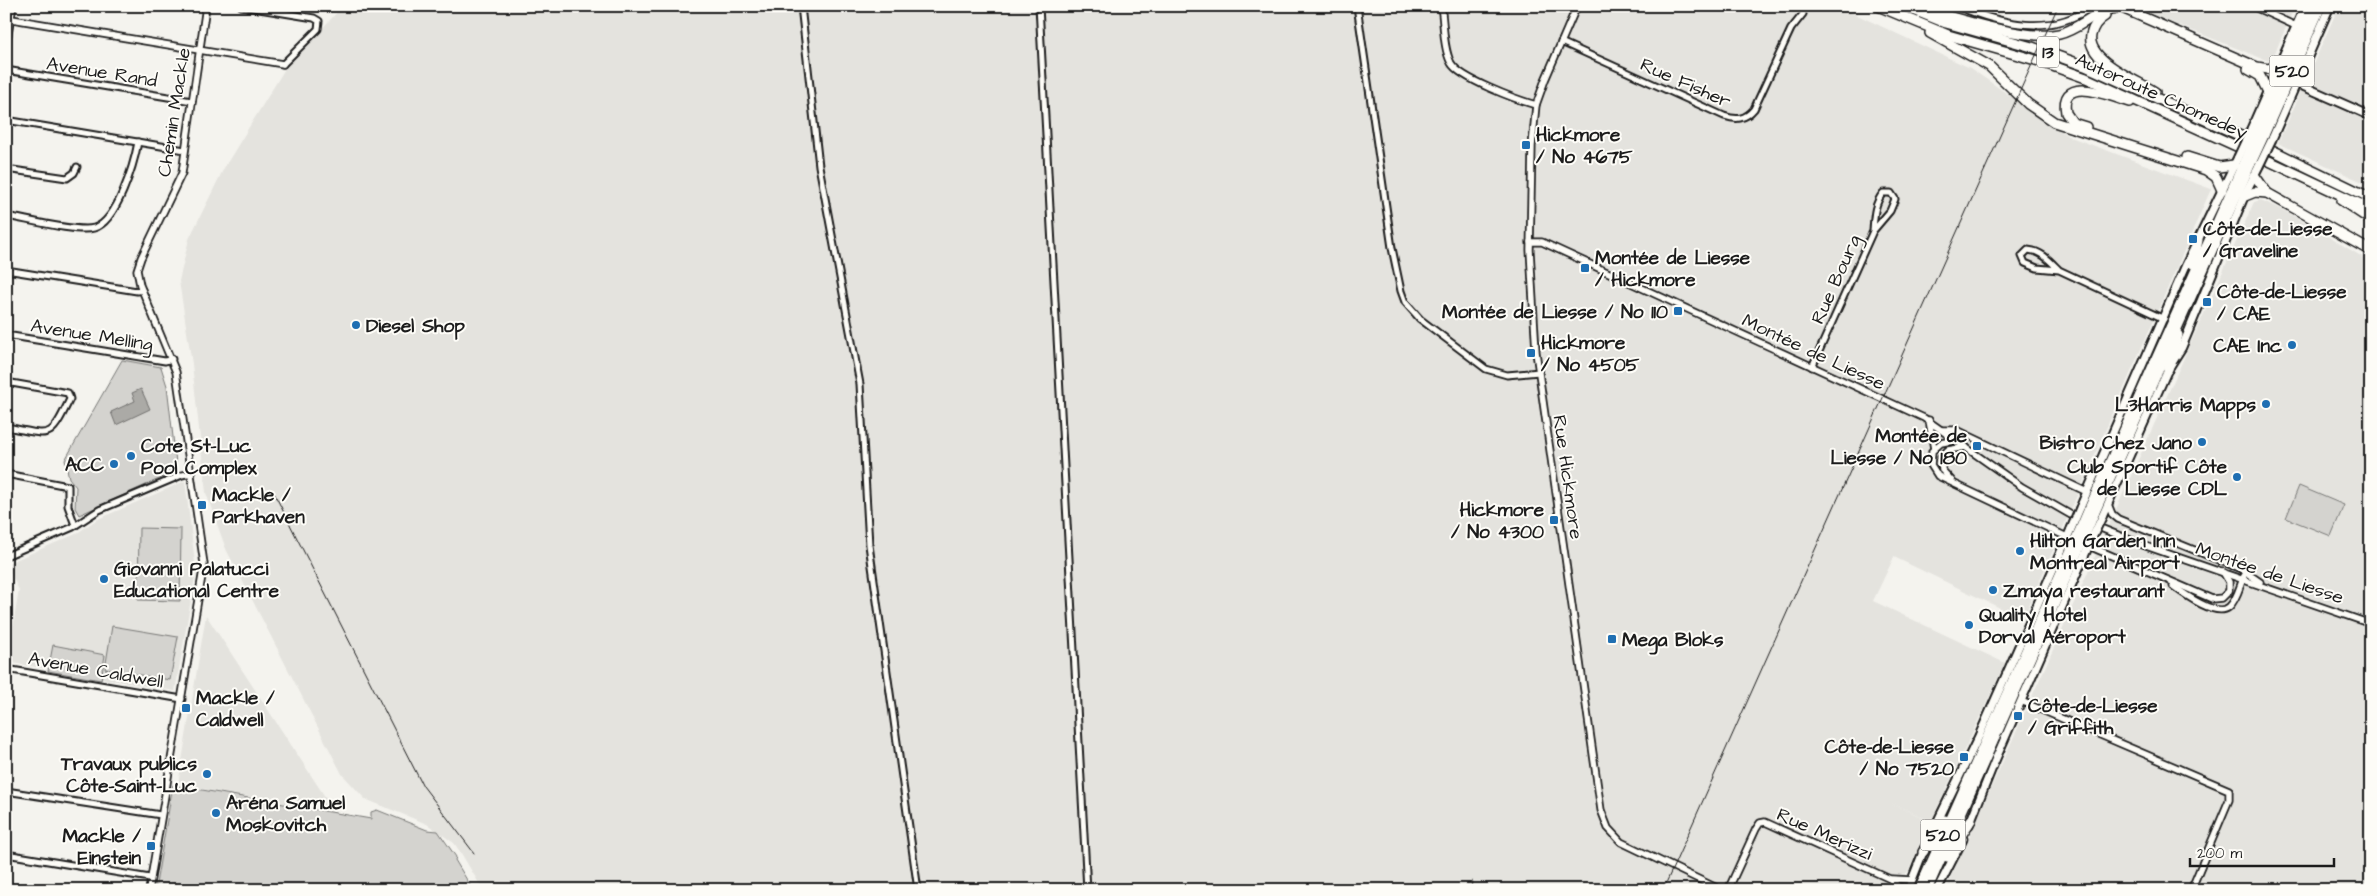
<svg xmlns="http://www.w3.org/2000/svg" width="2377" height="896" viewBox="0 0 2377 896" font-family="'Architects Daughter',sans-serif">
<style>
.built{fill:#e4e3de}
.green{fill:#d4d3cf;stroke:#787876}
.water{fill:#abaaa6;stroke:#72716f}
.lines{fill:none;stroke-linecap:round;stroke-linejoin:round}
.minor-casing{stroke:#1c1c1c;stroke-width:9}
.tertiary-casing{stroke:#1c1c1c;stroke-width:9}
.secondary-casing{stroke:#1c1c1c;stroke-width:11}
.motorway-casing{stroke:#1c1c1c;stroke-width:12}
.minor{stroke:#fdfcf7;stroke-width:5}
.tertiary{stroke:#fdfcf7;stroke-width:5.5}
.secondary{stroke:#fdfcf7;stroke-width:7}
.motorway{stroke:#fdfcf7;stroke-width:9}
.rail{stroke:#1c1c1c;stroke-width:1}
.secondary-bridge-casing{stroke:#1c1c1c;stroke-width:11;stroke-linecap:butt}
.motorway-bridge-casing{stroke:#1c1c1c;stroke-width:12;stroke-linecap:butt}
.secondary-bridge{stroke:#fdfcf7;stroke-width:7}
.motorway-bridge{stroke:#fdfcf7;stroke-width:9}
.poi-dot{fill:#1f6fb2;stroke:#fdfcf7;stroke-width:2}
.labels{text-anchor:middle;stroke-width:4;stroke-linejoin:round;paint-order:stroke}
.shield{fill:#fdfcf7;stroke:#605f5e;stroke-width:1}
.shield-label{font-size:18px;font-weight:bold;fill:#1c1c1c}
.street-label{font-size:19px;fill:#1c1c1c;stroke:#fdfcf7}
.poi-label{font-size:19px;font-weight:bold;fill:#1c1c1c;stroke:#fdfcf7;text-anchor:start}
</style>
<rect width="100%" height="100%" fill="#f4f3ee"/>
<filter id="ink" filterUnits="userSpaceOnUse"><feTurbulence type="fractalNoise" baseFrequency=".02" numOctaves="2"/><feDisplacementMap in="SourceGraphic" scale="10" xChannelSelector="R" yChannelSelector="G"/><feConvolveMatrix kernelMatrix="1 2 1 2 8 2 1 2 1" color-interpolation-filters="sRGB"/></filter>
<g filter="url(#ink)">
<g class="built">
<path d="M343,6H1353L1391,256L1373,94L1361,6H1838L1970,68L2068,136L2211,189L2023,619L1894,557L1873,601L2005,663L1931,821L1891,803L1930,821L1908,872L1904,875L1898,890H483L461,853L454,843L427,824L365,799L342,774L226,549L206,493L192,364L179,281L189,239L224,168L286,67Z"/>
<path d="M2131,6H2295L2271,62Z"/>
<path d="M2339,6H2371V186L2278,143Z"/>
<path d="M2261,200L2285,211L2371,262V890H1945L2254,202Z"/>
<path d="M185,481L196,571L175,691L7,662L19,590L6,564L76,534L96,520Z"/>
<path d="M206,615L335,812L178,785Z"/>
</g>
<g class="green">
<path d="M122,360L161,367L167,386L177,471L79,515L75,508L76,487L69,478L65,460Z"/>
<path d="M2299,486L2344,505L2331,536L2286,518Z"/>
<path d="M139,528L181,529L180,601L138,600Z"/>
<path d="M112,626L178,637L170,680L105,669Z"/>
<path d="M53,645L105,655L101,680L48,671Z"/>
<path d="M173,785L371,819V812L377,810L427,830L438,831L456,857L455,860L473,890H155Z"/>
</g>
<path class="water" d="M141,389L150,409L116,425L111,412L135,401L132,393Z"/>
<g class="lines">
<defs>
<g id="minor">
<path d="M241,6L314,18L319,21L318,29L283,64"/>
<path d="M801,6L819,166L860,384L869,545L918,890"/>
<path d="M1039,6L1087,890"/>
<path d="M1357,6L1392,248L1401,291L1405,302L1420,319L1486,369L1507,375L1539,372"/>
<path d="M1561,42L1724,116C1736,120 1745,120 1754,109L1791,29L1803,14"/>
<path d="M6,70L192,101"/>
<path d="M6,120L185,150"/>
<path d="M6,169L67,178L74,173L77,167"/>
<path d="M6,216C25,219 78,233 94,228C117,222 134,164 138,142"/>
<path d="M6,270L137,291L142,290"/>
<path d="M2059,270L2037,268L2025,263L2022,256L2028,250C2042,251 2050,261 2059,270L2164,319"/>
<path d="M6,335L165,361L172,359"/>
<path d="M1812,367L1873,231L1890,211L1895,199L1891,193H1883C1874,204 1874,217 1873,231"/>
<path d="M6,382L68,393L70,399C49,442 52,435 6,427"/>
<path d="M6,474L68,486V506L75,525"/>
<path d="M6,556L73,527L99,510L182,475L192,473"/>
<path d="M6,669L182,699"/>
<path d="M6,791L161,815"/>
<path d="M6,854L150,878"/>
</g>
<g id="tertiary">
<path d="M1441,6C1444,23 1443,48 1451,63C1460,79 1518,100 1536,105"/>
<path d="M1577,6L1545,80L1536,105L1532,146L1530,250L1536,352L1601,810L1608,828L1621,842L1721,890"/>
<path d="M1957,6C2000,24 2052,37 2092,6"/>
<path d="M2252,6L2296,26"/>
<path d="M6,18L283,64"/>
<path d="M6,45L13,6"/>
<path d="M1530,242H1542L1924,418L2022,487L2071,515"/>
<path d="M1929,420L1934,449"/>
<path d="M1941,430H1957L2087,492"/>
<path d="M1956,440L1941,443L1932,451L1931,465L1938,476L2067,537"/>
<path d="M1952,481L1942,470L1941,457L1948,450L1966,447"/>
<path d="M2108,504L2112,514L2118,519L2241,569L2260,582"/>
<path d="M2103,529L2140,544L2371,624"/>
<path d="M2089,546L2212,599L2222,598L2229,591V582L2223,572"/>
<path d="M2173,586C2184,594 2216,618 2229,607C2237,600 2240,585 2244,576"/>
<path d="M2021,701L2229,790V800L2191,890"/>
<path d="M1892,879L1912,880"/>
<path d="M149,890L204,564L176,372L140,285L137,270L141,258L182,173L206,6"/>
<path d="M1728,890L1756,829L1760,823L1765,822L1890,879L1902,890"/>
</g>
<g id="secondary">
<path d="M2296,83L2371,116"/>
<path d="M2251,129L2305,6"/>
<path d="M2272,139L2330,6"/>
<path d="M2080,508L2186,265L2238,157"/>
<path d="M2102,517L2168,369L2182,347L2246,192L2259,166"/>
<path d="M1969,825L1994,763L2092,538"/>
<path d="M1930,837L1979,736L2071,529"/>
<path d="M1908,890L1925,847"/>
<path d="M1937,890L1963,839"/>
</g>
<g id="motorway">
<path d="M1878,6L1948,35L2039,61L2086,78L2267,160L2371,209"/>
<path d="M1904,6L1946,23L2032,47L2085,66L2272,150L2371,198"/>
<path d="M1921,8C1956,18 2025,41 2059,34C2082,29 2098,6 2122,8L2257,67L2268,69L2277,66"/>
<path d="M2105,16C2098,20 2093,26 2091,35C2086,60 2136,80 2155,92"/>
<path d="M1930,33L1989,66L2028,104L2054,122L2206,170L2216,177L2222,190"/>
<path d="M2248,69L2260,76L2267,90"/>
<path d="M2086,127L2073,123L2066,113C2058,72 2112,97 2130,102"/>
<path d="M2257,132L2313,6"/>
<path d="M2264,135L2321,6"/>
<path d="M2187,157L2219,167L2234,165"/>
<path d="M2255,176L2267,193"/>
<path d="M2245,196L2255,192L2267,193L2371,251"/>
<path d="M2341,200L2371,220"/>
<path d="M2193,264L2198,240"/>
<path d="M2168,369L2178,335"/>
<path d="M2088,511L2245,160"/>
<path d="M2094,514L2251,163"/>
<path d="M1923,852L1945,820"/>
<path d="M1947,857L1971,820"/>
<path d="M1919,890L2079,532"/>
<path d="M1927,890L2085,535"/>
</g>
</defs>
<use href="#minor" class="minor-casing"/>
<use href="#tertiary" class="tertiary-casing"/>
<use href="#secondary" class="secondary-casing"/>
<use href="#motorway" class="motorway-casing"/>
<use href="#minor" class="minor"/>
<use href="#tertiary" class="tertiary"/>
<use href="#secondary" class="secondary"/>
<use href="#motorway" class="motorway"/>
<g class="rail">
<path d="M274,493L423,786L474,853"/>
<path d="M1471,890L1472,881"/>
<path d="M1663,890L2058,6"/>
</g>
<defs>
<g id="secondary-bridge">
<path d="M2238,157L2251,129"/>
<path d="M2259,166L2272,139"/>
<path d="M2071,529L2080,508"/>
<path d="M2092,538L2102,517"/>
</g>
<g id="motorway-bridge">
<path d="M2245,160L2257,132"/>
<path d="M2251,163L2264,135"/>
<path d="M2079,532L2088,511"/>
<path d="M2085,535L2094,514"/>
</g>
</defs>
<use href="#secondary-bridge" class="secondary-bridge-casing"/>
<use href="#motorway-bridge" class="motorway-bridge-casing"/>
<use href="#secondary-bridge" class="secondary-bridge"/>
<use href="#motorway-bridge" class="motorway-bridge"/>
</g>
</g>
<g class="poi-dot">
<rect x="1521" y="140" width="10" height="10" rx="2.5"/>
<rect x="2188" y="234" width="10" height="10" rx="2.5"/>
<rect x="1580" y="263" width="10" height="10" rx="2.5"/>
<rect x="2202" y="297" width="10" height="10" rx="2.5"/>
<rect x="1673" y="306" width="10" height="10" rx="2.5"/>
<circle cx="356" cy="325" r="5"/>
<circle cx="2292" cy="345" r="5"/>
<rect x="1526" y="348" width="10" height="10" rx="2.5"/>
<circle cx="2266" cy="404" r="5"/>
<circle cx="2202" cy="442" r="5"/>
<rect x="1972" y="441" width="10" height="10" rx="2.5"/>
<circle cx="131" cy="456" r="5"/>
<circle cx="114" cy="464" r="5"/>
<circle cx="2237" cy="477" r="5"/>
<rect x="197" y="500" width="10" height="10" rx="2.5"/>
<rect x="1549" y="515" width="10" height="10" rx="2.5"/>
<circle cx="2020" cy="551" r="5"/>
<circle cx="104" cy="579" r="5"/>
<circle cx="1993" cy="590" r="5"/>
<circle cx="1969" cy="625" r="5"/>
<rect x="1607" y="634" width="10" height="10" rx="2.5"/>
<rect x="181" y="703" width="10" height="10" rx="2.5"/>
<rect x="2013" y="711" width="10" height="10" rx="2.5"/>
<rect x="1959" y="752" width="10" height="10" rx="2.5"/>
<circle cx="207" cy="774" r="5"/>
<circle cx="216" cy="813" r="5"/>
<rect x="146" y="841" width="10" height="10" rx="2.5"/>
</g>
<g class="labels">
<g class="shield">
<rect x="2037" y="36.5" width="22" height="31" rx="4"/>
<rect x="2269.5" y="55.5" width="45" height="31" rx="4"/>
<rect x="1920.5" y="819.5" width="45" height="31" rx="4"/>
</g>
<g class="shield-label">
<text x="2048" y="58">13</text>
<text x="2292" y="77">520</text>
<text x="1943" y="841">520</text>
</g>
<g class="street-label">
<text transform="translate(102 71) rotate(9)" y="7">Avenue Rand</text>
<text transform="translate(1686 82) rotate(24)" y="7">Rue Fisher</text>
<text transform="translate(2162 95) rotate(24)" y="7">Autoroute Chomedey</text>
<text transform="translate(173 112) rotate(-81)" y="7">Chemin Mackle</text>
<text transform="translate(1835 279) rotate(-66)" y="7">Rue Bourg</text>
<text transform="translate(92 334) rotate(9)" y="7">Avenue Melling</text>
<text transform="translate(1814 351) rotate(25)" y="7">Montée de Liesse</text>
<text transform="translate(1569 477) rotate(82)" y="7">Rue Hickmore</text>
<text transform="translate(2270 572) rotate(19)" y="7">Montée de Liesse</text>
<text transform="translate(96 669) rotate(10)" y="7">Avenue Caldwell</text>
<text transform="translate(1825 833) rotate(24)" y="7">Rue Merizzi</text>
</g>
<g class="poi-label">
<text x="1536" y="141">Hickmore<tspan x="1536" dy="22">/ No 4675</tspan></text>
<text x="2203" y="235">Côte-de-Liesse<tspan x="2203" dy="22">/ Graveline</tspan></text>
<text x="1595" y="264">Montée de Liesse<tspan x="1595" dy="22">/ Hickmore</tspan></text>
<text x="2217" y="298">Côte-de-Liesse<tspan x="2217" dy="22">/ CAE</tspan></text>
<text x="1668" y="318" text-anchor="end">Montée de Liesse / No 110</text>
<text x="366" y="332">Diesel Shop</text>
<text x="1541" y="349">Hickmore<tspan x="1541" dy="22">/ No 4505</tspan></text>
<text x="2282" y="352" text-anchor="end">CAE Inc</text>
<text x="2256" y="411" text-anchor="end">L3Harris Mapps</text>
<text x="1967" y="442" text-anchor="end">Montée de<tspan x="1967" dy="22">Liesse / No 180</tspan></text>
<text x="2192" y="449" text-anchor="end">Bistro Chez Jano</text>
<text x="141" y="452">Cote St-Luc<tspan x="141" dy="22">Pool Complex</tspan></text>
<text x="104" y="471" text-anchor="end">ACC</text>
<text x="2227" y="473" text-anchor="end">Club Sportif Côte<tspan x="2227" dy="22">de Liesse CDL</tspan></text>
<text x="212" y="501">Mackle /<tspan x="212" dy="22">Parkhaven</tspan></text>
<text x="1544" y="516" text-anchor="end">Hickmore<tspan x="1544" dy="22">/ No 4300</tspan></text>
<text x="2030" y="547">Hilton Garden Inn<tspan x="2030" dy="22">Montreal Airport</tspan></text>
<text x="114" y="575">Giovanni Palatucci<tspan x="114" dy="22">Educational Centre</tspan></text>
<text x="2003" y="597">Zmaya restaurant</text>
<text x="1979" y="621">Quality Hotel<tspan x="1979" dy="22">Dorval Aéroport</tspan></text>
<text x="1622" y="646">Mega Bloks</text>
<text x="196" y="704">Mackle /<tspan x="196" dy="22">Caldwell</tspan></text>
<text x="2028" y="712">Côte-de-Liesse<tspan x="2028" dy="22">/ Griffith</tspan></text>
<text x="1954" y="753" text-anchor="end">Côte-de-Liesse<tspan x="1954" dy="22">/ No 7520</tspan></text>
<text x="197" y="770" text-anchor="end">Travaux publics<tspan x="197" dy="22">Côte-Saint-Luc</tspan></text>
<text x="226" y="809">Aréna Samuel<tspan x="226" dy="22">Moskovitch</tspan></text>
<text x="141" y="842" text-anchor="end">Mackle /<tspan x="141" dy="22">Einstein</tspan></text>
</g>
</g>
<rect width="2377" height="896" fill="none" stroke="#fdfcf7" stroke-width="25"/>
<rect x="12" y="12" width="2352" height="871" fill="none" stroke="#1c1c1c" stroke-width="2" filter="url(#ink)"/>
<path d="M2190 858v8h144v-8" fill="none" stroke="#1c1c1c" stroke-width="2.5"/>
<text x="2197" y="858" font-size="15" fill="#1c1c1c" stroke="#fdfcf7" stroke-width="4" paint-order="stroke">200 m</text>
</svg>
